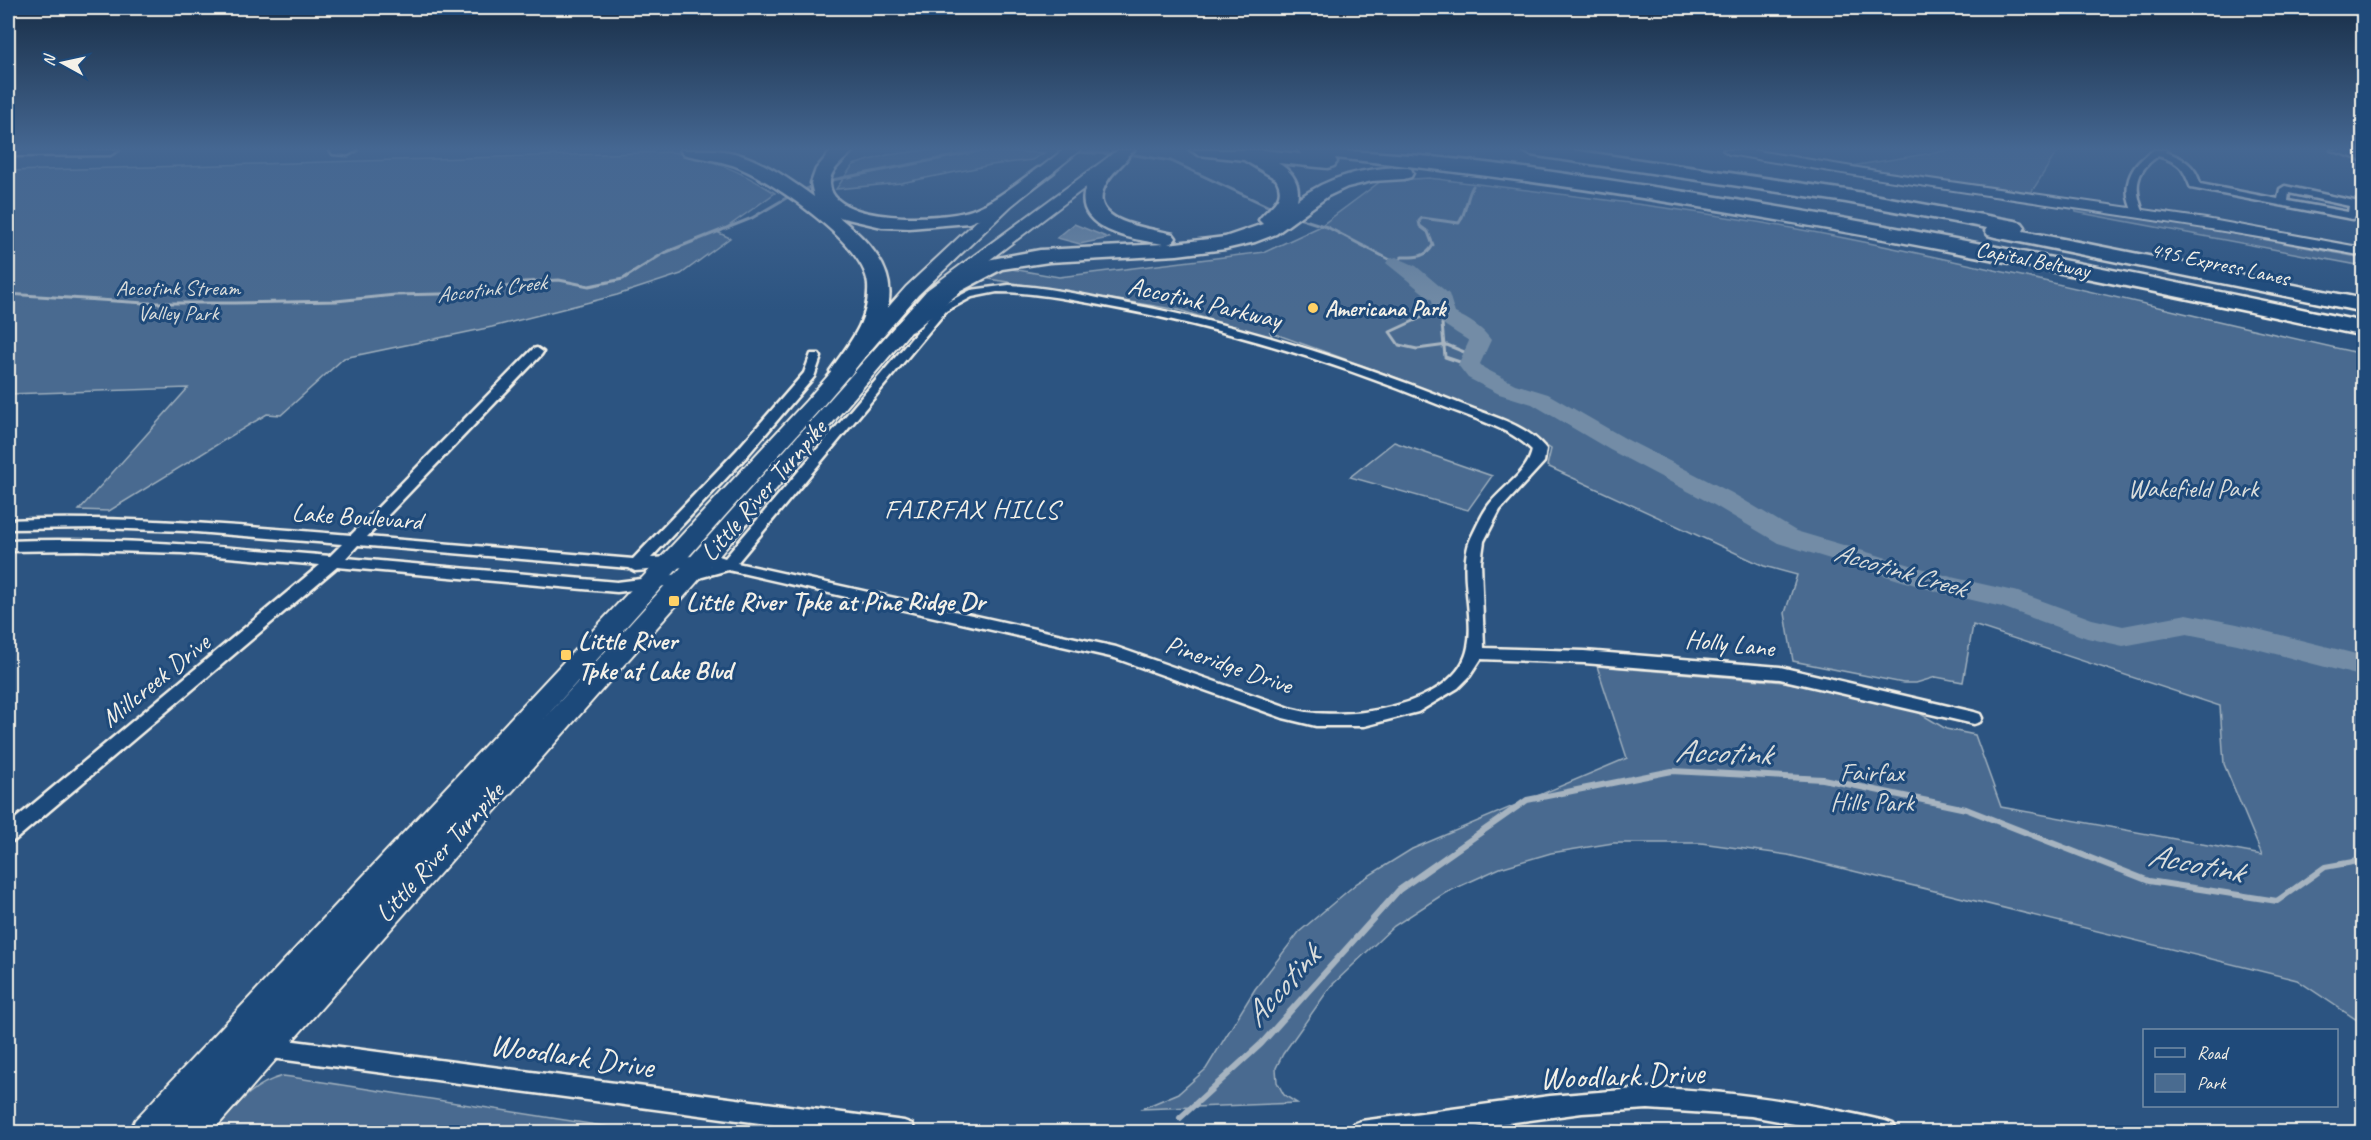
<svg xmlns="http://www.w3.org/2000/svg" width="2371" height="1140" viewBox="0 0 2371 1140" font-family="Caveat,sans-serif">
<style>
.green{fill:#496b90;stroke:#9eaebc;stroke-width:1.5}
.water{fill:#738ca6;stroke:#a7b4c0;stroke-width:1.5}
.lines{fill:none;stroke-linecap:round;stroke-linejoin:round}
.stream-far1{stroke:#a7b4c0;stroke-width:3}
.stream{stroke:#a7b4c0;stroke-width:6}
.river{fill:#738ca6;fill-rule:evenodd}
.minor-casing{stroke:#f4f1e8;stroke-width:5}
.tertiary-casing{stroke:#f4f1e8;stroke-width:4}
.primary-casing{stroke:#f4f1e8;stroke-width:4}
.motorway-casing{stroke:#f4f1e8;stroke-width:5}
.minor{fill:#1f4a7a;fill-rule:evenodd}
.tertiary{fill:#1f4a7a;fill-rule:evenodd}
.primary{fill:#1f4a7a;fill-rule:evenodd}
.motorway{fill:#1f4a7a;fill-rule:evenodd}
.poi-dot{fill:#ffd166;stroke:#1f4a7a;stroke-width:2}
.labels{text-anchor:middle;stroke-width:6;stroke-linejoin:round;paint-order:stroke}
.far-street-label{font-size:22px;fill:#f4f1e8;stroke:#1f4a7a}
.far-park-label{font-size:22px;fill:#dadddb;stroke:#1f4a7a}
.far-water-label{font-size:22px;font-style:italic;fill:#dadddb;stroke:#1f4a7a}
.far-poi-label{font-size:22px;font-weight:bold;fill:#f4f1e8;stroke:#1f4a7a;text-anchor:start}
.street-label{font-size:26px;fill:#f4f1e8;stroke:#1f4a7a}
.park-label{font-size:26px;fill:#dadddb;stroke:#1f4a7a}
.poi-label{font-size:26px;font-weight:bold;fill:#f4f1e8;stroke:#1f4a7a;text-anchor:start}
.neighbourhood-label{font-size:27px;letter-spacing:1.5px;fill:#f4f1e8;stroke:#1f4a7a}
.water-label{font-size:27px;font-style:italic;fill:#dadddb;stroke:#1f4a7a}
.near-street-label{font-size:32px;fill:#f4f1e8;stroke:#1f4a7a}
.near-water-label{font-size:33px;font-style:italic;fill:#dadddb;stroke:#1f4a7a}
</style>
<rect width="100%" height="100%" fill="#2c5481"/>
<filter id="ink" filterUnits="userSpaceOnUse"><feTurbulence type="fractalNoise" baseFrequency=".0167" numOctaves="2"/><feDisplacementMap in="SourceGraphic" scale="12" xChannelSelector="R" yChannelSelector="G"/><feConvolveMatrix kernelMatrix="1 2 1 2 8 2 1 2 1" color-interpolation-filters="sRGB"/></filter>
<g filter="url(#ink)">
<g class="green">
<path d="M927,150L1044,153L1032,160L991,165L901,183L836,189L853,165L887,155Z"/>
<path d="M1951,150H2058L2031,193L1845,167Z"/>
<path d="M672,152C716,161 737,169 775,193L719,233L730,238L681,274L617,295L492,327L344,358L281,415L267,414L109,511L79,510L188,388L8,394V171Z"/>
<path d="M1429,178C1574,196 1721,212 1864,242C2031,276 2197,317 2363,354V1024L2297,980L1788,855L1701,843H1613L1551,853L1500,868L1445,893L1394,926L1331,986L1283,1054L1276,1068L1277,1082L1284,1095L1297,1103L1141,1109L1179,1093L1206,1069L1255,989L1299,932L1357,883L1412,849L1627,758L1597,666L1784,682L1849,693L1911,708L1946,729L1975,735L2001,807L2262,855L2224,764L2220,706L1973,625L1963,682L1936,677L1916,683H1903L1793,661L1785,613L1797,575L1764,566L1547,466L1551,449L1530,435L1403,380L1270,332L1274,340L1179,310L989,279L1000,267L1059,277L1265,252L1319,227L1381,181Z"/>
<path d="M2075,209L2187,225L2363,258V266L2076,212Z"/>
<path d="M1394,442L1492,476L1468,510L1350,477Z"/>
<path d="M283,1076L291,1077L641,1132H214C236,1107 249,1085 283,1076Z"/>
</g>
<path class="water" d="M1074,224L1109,238L1080,244L1057,238Z"/>
<g class="lines">
<g class="stream-far1">
<path d="M1074,152L1135,155L1171,161L1276,210"/>
<path d="M827,181L984,150"/>
<path d="M1292,216L1327,227L1396,263L1402,257C1415,257 1426,258 1433,245L1428,232L1420,226L1419,221L1422,218L1459,223C1467,211 1466,197 1473,186"/>
<path d="M8,294L145,303H235L336,301L395,295L485,293L524,282L559,280L589,286L623,279L664,253L752,218L788,197L816,185"/>
<path d="M1444,307L1390,332L1399,345L1417,349L1447,345L1474,356"/>
<path d="M1450,318L1442,324L1445,357L1469,365"/>
</g>
<path class="stream" d="M1180,1118L1261,1044L1399,890L1527,800L1672,771L1823,779L1966,809L2149,881L2277,901L2325,867L2364,860"/>
<path class="river" d="M1396,257L1416,266L1449,294L1455,313C1468,319 1483,328 1491,340L1480,364L1484,368L1515,384L1548,394L1628,440L1732,493L1796,531L1951,577L2018,592L2092,619L2123,626L2187,614L2237,624L2364,656V677L2237,644L2187,634L2123,646L2087,638L2002,607L1938,592L1778,543L1714,505L1610,450L1532,404L1499,394L1468,378L1458,365L1469,341C1462,336 1440,323 1437,319C1433,314 1433,306 1432,300L1386,263L1389,259Z"/>
<defs>
<g id="minor">
<path d="M2154,150H2166L2165,152C2182,157 2196,165 2200,184L2278,199L2280,189L2285,186L2359,202L2357,216L2352,219L2191,188C2183,168 2181,163 2158,156C2134,172 2134,189 2144,214L2135,216C2120,188 2128,166 2154,150ZM2289,193L2349,206L2348,212L2288,201Z"/>
<path d="M2331,150H2347L2364,155V161Z"/>
<path d="M1009,285C1044,287 1079,294 1113,301C1232,322 1346,358 1458,403C1486,415 1526,423 1546,449L1544,462L1500,510L1484,541L1481,562L1484,648L1584,651L1780,667L1974,712L1980,714L1982,718L1980,722L1974,724L1780,679L1584,663L1481,659L1470,676L1458,688L1418,712L1364,726H1316L1283,718L1115,658L728,570L673,585L617,592L337,567L15,840L8,842V825L320,565L182,553L78,550L8,551V541C115,537 222,547 330,556L342,544L184,531L101,528L8,529V520C123,515 237,526 351,535L533,349L537,348L543,352L541,355L367,537L633,559L737,450L804,373L811,354H819L821,357L814,377L747,456L651,558L716,555L725,558L938,307L971,290ZM997,292C1035,292 1073,300 1110,307C1225,328 1335,362 1442,406C1472,418 1509,427 1532,450C1528,473 1502,487 1488,506C1481,516 1476,528 1471,538C1457,570 1475,614 1468,647C1457,708 1341,723 1293,709L1116,647L737,563L946,311L972,297ZM358,545L629,568L635,571L711,565L673,575L617,582L346,558Z"/>
<path d="M264,1037L904,1121L912,1124L915,1132H827L264,1057L256,1054L253,1047L256,1040Z"/>
<path d="M1648,1088C1729,1090 1807,1103 1885,1121L1893,1124L1896,1132H1839L1751,1116L1648,1109L1582,1113L1440,1132H1350L1353,1124L1361,1121L1550,1096Z"/>
</g>
<path id="tertiary" d="M1723,150H1752L1888,173L2206,219L2364,248V256C2153,215 1940,192 1729,154Z"/>
<path id="primary" d="M1063,150H1080L1011,206L918,295L820,409L544,719L678,571L927,290L1118,150H1135L939,298L696,583L212,1132H130L135,1120L642,578L806,401L906,287L999,200Z"/>
<g id="motorway">
<path d="M8,150H119L110,155L8,156Z"/>
<path d="M330,150H357L348,155L333,154Z"/>
<path d="M680,150C694,150 709,149 723,151C756,155 787,178 814,197L811,183L816,169L832,150H853C845,161 829,169 830,184C832,225 944,220 972,210C996,201 1017,183 1038,168H1052L1054,172L1006,208L969,223L909,228L882,227L839,217C909,273 900,310 850,376L842,378L834,376L830,371C849,344 870,320 868,285C866,245 775,183 740,168C722,160 702,159 683,154Z"/>
<path d="M1190,150H1263L1301,154L1298,150C1420,150 1540,170 1660,188C1896,224 2130,273 2364,322V336C2023,263 1682,194 1335,158L1337,162L1334,166L1328,168L1278,163C1292,171 1301,184 1297,200C1329,176 1364,168 1404,167L1411,169L1413,173L1411,177L1404,179L1372,181L1347,187L1328,196L1276,234L1255,242L1225,249L1177,255L1049,262L1002,269L961,291L913,331L905,333L897,331L894,326L946,282L987,260L1040,250L1164,244C1135,240 1070,230 1086,186C1090,173 1103,163 1113,153H1125L1128,157C1122,166 1112,172 1107,182C1082,223 1150,228 1173,234L1176,238L1173,242L1168,244L1225,237L1263,224L1259,220C1269,206 1288,199 1276,179L1244,160L1199,155Z"/>
<path d="M1522,150H1572L1846,190L2015,221L2022,223L2025,227L2023,231L2364,299V312L1995,237L1988,235L1985,231L1987,228L1846,202L1531,155Z"/>
</g>
</defs>
<use href="#minor" class="minor-casing"/>
<use href="#tertiary" class="tertiary-casing"/>
<use href="#primary" class="primary-casing"/>
<use href="#motorway" class="motorway-casing"/>
<use href="#minor" class="minor"/>
<use href="#tertiary" class="tertiary"/>
<use href="#primary" class="primary"/>
<use href="#motorway" class="motorway"/>
</g>
</g>
<linearGradient id="sky" x2="0" y2="1"><stop stop-color="#182e47"/><stop offset="0.48" stop-color="#456792"/><stop offset="1" stop-color="#456792" stop-opacity="0"/></linearGradient>
<rect width="2371" height="310" fill="url(#sky)"/>
<g class="poi-dot">
<circle cx="1313" cy="308" r="6"/>
<rect x="668" y="595" width="12" height="12" rx="3"/>
<rect x="560" y="649" width="12" height="12" rx="3"/>
</g>
<g class="labels">
<g class="far-street-label">
<text transform="translate(2033 259) rotate(11)" y="8">Capital Beltway</text>
<text transform="translate(2220 263) rotate(12)" y="8">495 Express Lanes</text>
</g>
<g class="far-park-label">
<text x="178" y="295">Accotink Stream<tspan x="178" dy="25">Valley Park</tspan></text>
</g>
<g class="far-water-label">
<text transform="translate(491 288) rotate(-7)" y="8">Accotink Creek</text>
</g>
<g class="far-poi-label">
<text x="1325" y="316">Americana Park</text>
</g>
<g class="street-label">
<text transform="translate(1205 302) rotate(13)" y="9">Accotink Parkway</text>
<text transform="translate(763 490) rotate(-49)" y="9">Little River Turnpike</text>
<text transform="translate(357 516) rotate(4)" y="9">Lake Boulevard</text>
<text transform="translate(1730 643) rotate(6)" y="9">Holly Lane</text>
<text transform="translate(1229 664) rotate(19)" y="9">Pineridge Drive</text>
<text transform="translate(155 680) rotate(-39)" y="9">Millcreek Drive</text>
<text transform="translate(439 852) rotate(-48)" y="9">Little River Turnpike</text>
</g>
<g class="park-label">
<text x="2193" y="497">Wakefield Park</text>
<text x="1872" y="781">Fairfax<tspan x="1872" dy="30">Hills Park</tspan></text>
</g>
<g class="poi-label">
<text x="686" y="610">Little River Tpke at Pine Ridge Dr</text>
<text x="578" y="649">Little River<tspan x="578" dy="30">Tpke at Lake Blvd</tspan></text>
</g>
<g class="neighbourhood-label">
<text x="972" y="518">FAIRFAX HILLS</text>
</g>
<g class="water-label">
<text transform="translate(1900 570) rotate(16)" y="9">Accotink Creek</text>
</g>
<g class="near-street-label">
<text transform="translate(572 1055) rotate(8)" y="11">Woodlark Drive</text>
<text transform="translate(1622 1075) rotate(-2)" y="11">Woodlark Drive</text>
</g>
<g class="near-water-label">
<text transform="translate(1723 751) rotate(2)" y="12">Accotink</text>
<text transform="translate(2196 862) rotate(11)" y="12">Accotink</text>
<text transform="translate(1281 985) rotate(-48)" y="12">Accotink</text>
</g>
</g>
<rect width="2371" height="1140" fill="none" stroke="#1f4a7a" stroke-width="30"/>
<rect x="15" y="15" width="2341" height="1110" fill="none" stroke="#f4f1e8" stroke-width="2" filter="url(#ink)"/>
<rect x="2143" y="1029" width="195" height="78" fill="#1f4a7a" stroke="#748da6" stroke-width="1.5"/>
<rect x="2155" y="1048" width="30" height="9" fill="#1f4a7a" stroke="#748da6" stroke-width="1.5"/>
<text x="2197" y="1059" font-size="18" fill="#f4f1e8">Road</text>
<rect x="2155" y="1074" width="30" height="18" fill="#496b90" stroke="#748da6" stroke-width="1.5"/>
<text x="2197" y="1089" font-size="18" fill="#f4f1e8">Park</text>
<g transform="translate(63 63) rotate(278)" stroke="#1f4a7a" stroke-width="4.5" paint-order="stroke">
<path d="M0-4.5L10 22L0 15L-10 22Z" fill="#f4f1e8"/>
<text y="-9" font-size="16" font-weight="bold" text-anchor="middle" fill="#f4f1e8">N</text>
</g>
</svg>
